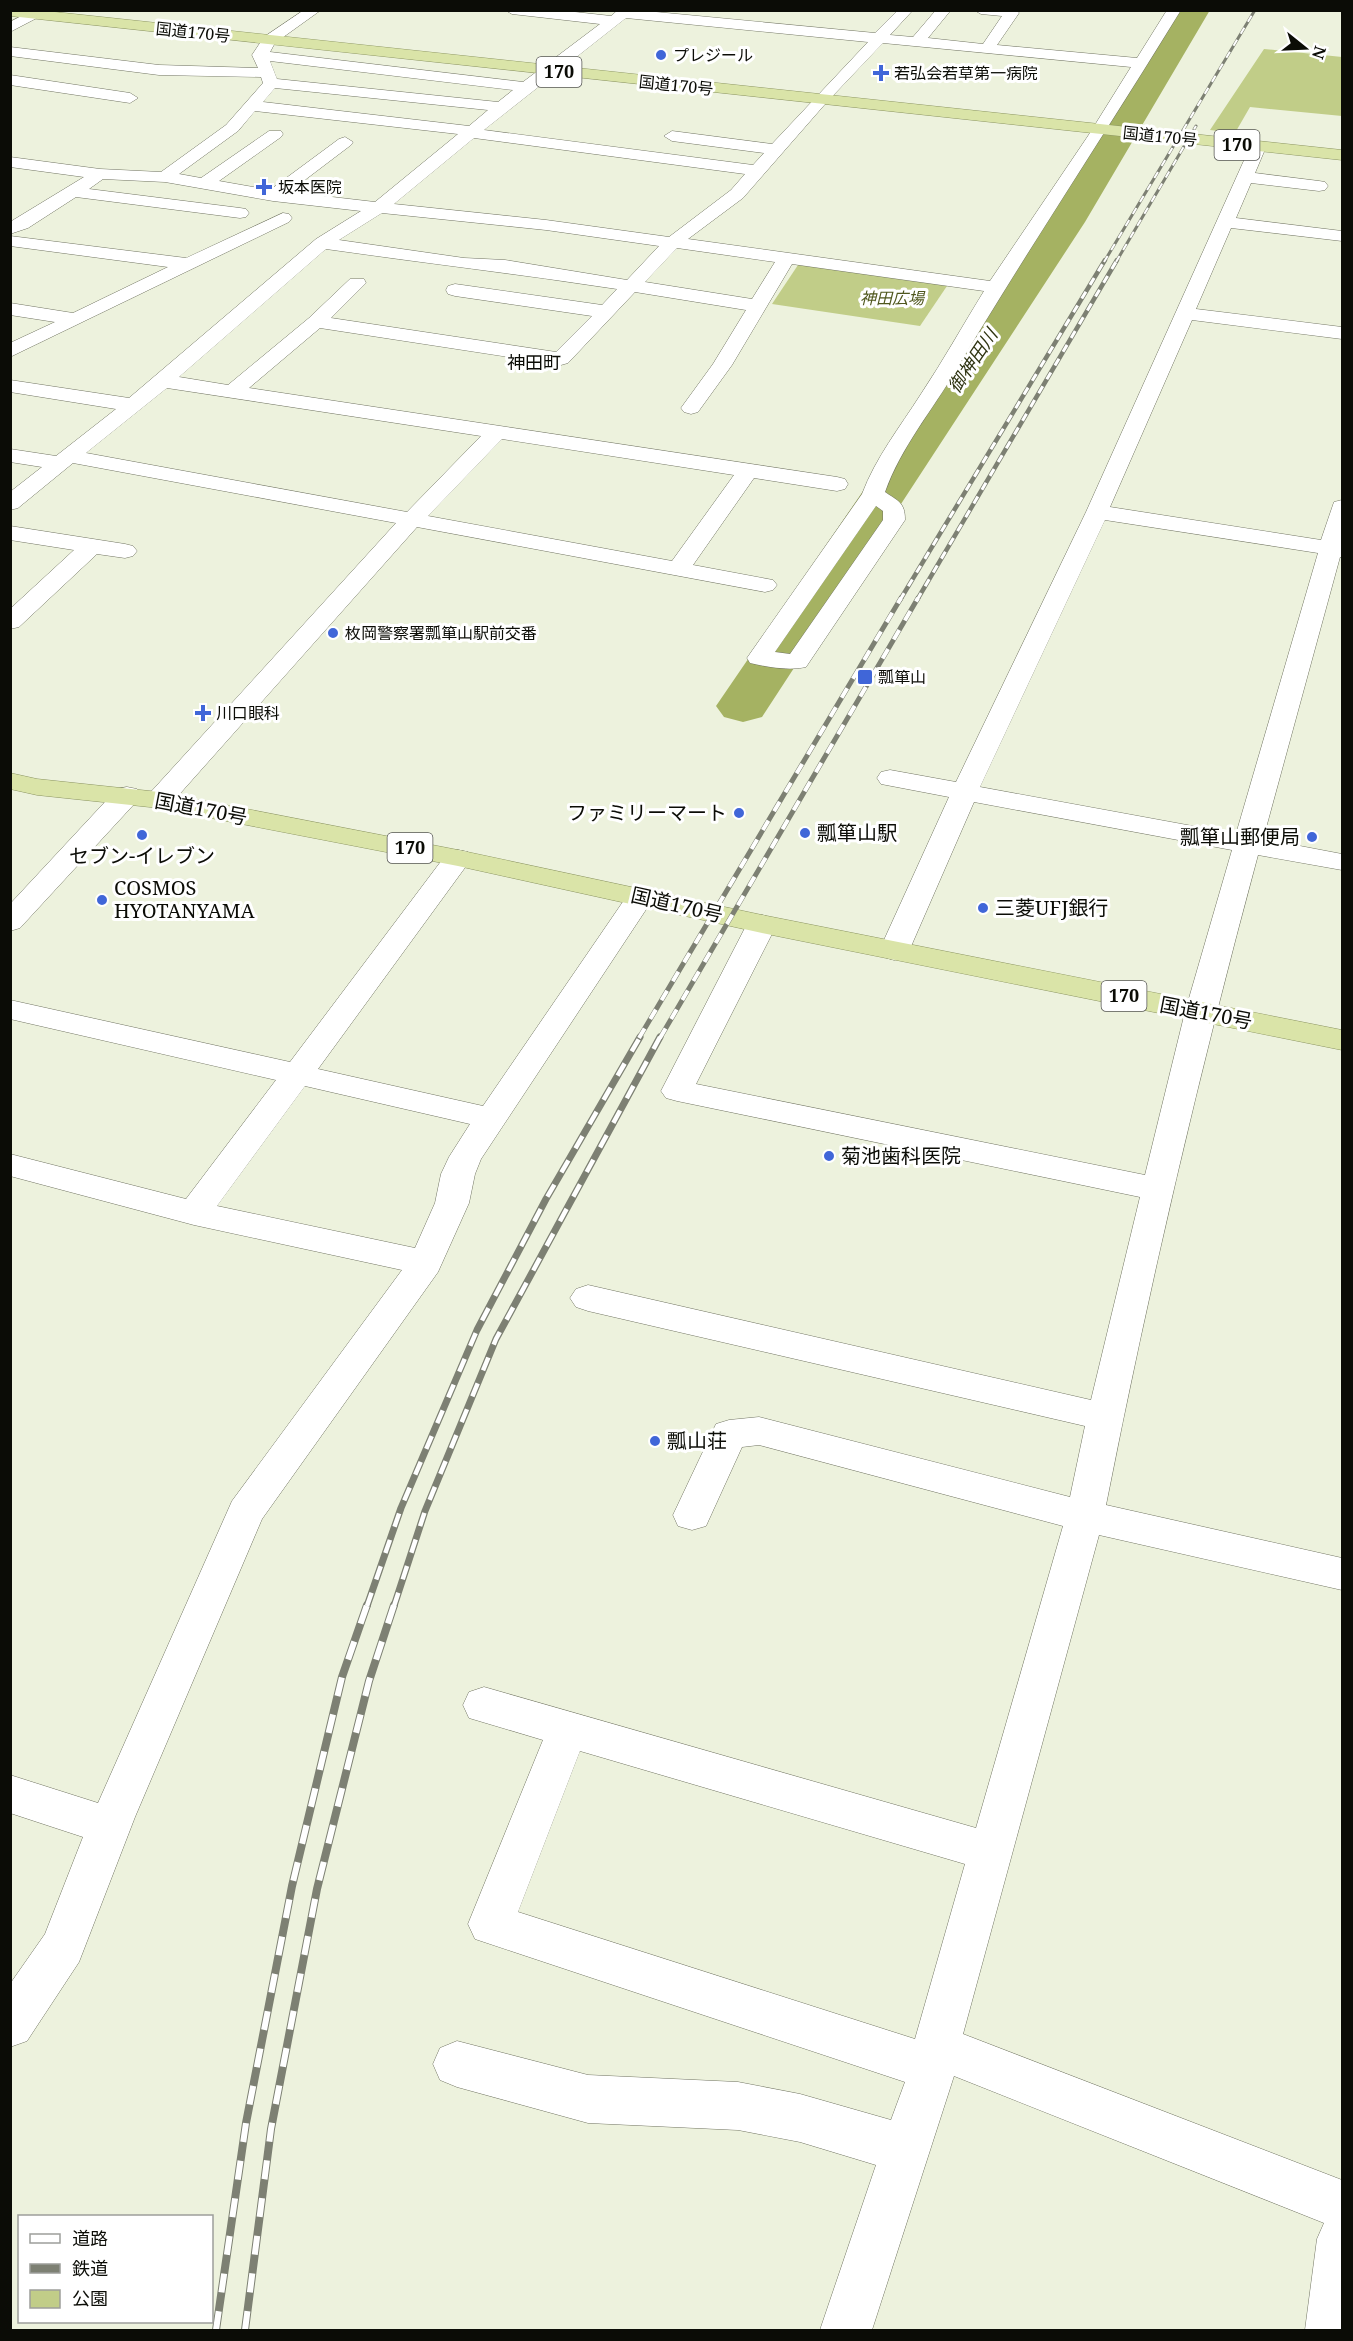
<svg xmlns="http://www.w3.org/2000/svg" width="1353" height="2341" viewBox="0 0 1353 2341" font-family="'Noto Serif','Noto Sans JP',serif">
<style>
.green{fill:#c1cd88}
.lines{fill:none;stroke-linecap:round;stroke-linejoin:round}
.river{fill:#a5b262;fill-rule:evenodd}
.minor-casing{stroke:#727563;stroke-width:1}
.trunk-casing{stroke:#8b9461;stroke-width:1}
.minor{fill:#fff;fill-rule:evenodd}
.trunk{fill:#dae4a8;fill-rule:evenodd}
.rail-far4-casing{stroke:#7d8073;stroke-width:3}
.rail-far3-casing{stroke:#7d8073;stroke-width:4.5}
.rail-far2-casing{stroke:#7d8073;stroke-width:5}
.rail-far1-casing{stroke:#7d8073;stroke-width:7}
.rail-casing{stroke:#7d8073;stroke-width:8}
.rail-far4{stroke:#fff;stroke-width:2;stroke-dasharray:7;stroke-linecap:butt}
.rail-far3{stroke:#fff;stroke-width:3;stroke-dasharray:8;stroke-linecap:butt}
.rail-far2{stroke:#fff;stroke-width:4;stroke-dasharray:11;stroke-linecap:butt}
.rail-far1{stroke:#fff;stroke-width:4.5;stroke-dasharray:14;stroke-linecap:butt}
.rail{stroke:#fff;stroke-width:6;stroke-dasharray:19;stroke-linecap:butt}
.poi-dot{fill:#4066d8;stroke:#fff;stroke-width:2}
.labels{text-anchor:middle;stroke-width:6;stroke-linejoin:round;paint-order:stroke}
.far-street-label{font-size:16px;fill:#0b0c06;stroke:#fff}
.far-poi-label{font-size:16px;fill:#0b0c06;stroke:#fff;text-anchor:start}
.far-park-label{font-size:16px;font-style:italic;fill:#4f571d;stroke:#fff}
.shield{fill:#fff;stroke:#545551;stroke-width:1.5}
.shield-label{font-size:18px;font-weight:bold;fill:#0b0c06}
.far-water-label{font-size:18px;font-style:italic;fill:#2f3411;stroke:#fff}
.far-neighbourhood-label{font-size:18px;fill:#0b0c06;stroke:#fff}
.street-label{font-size:20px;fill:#0b0c06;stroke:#fff}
.poi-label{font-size:20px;fill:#0b0c06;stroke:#fff;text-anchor:start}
</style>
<rect width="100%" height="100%" fill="#edf2dd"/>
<g class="green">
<path d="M1264,49L1342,57V116L1250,107L1235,133L1210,130Z"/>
<path d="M800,262L949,283L920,326L772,304Z"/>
</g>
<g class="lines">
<path class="river" d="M1180,10H1210L1085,222L762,717L743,722L724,717L716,706L1047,222Z"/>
<defs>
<g id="minor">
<path d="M33,10H52L10,32V22Z"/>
<path d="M304,10H321L275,43L270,52L523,82L600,24L512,14L505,10H557L611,16L618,10H635L875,33L898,10H913L890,35L913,37L936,10H951L928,38L983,44L1002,16L981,14L974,10H1017L1019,13L997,45L1137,58L1167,10H1181C1107,131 1028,249 956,370C932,411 901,447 885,492C898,501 905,502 905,520L806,667C789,671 767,667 750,663L747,658L862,494C876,457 900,427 921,394C943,361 963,325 984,291L792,264L732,365L698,412L691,414L684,412L681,408L713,364L746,310L635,292L568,363L561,365L320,328L249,388L837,477L845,479L848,484L845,489L837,491L754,478L693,565L773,580L777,585L773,590L765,592L417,527L169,806L159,808L149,806L145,800L149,794L396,523L73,463L18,508L10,510V492L42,467L10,462V449L56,456L116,409L10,392V380L129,398L316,239L361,211L273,201L165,182L103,179L89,189L240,208L246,209L249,213L246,217L240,218L76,197L28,228L10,234V222L84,177L10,167V157L100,169L161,172L226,125L263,83L261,77L159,75L10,56V47L159,65L258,68L252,55L264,37ZM626,18L868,42L772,144L672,131L664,136L672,141L764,153L753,165L484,130ZM883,43L1131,67L1088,136L990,281L688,239L743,198L826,103ZM270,61L513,90L498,102L277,79ZM275,88L488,110L469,126L263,102ZM255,111L458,134L375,202L289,192L351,145L353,142L345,137L339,139L270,190L219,181L281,137L283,134L281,131H269L201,178L179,174L238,131ZM474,138L745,174L731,190L669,237L546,220L394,204ZM382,213L546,230L659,246L627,280L505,260L464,258L339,240ZM677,248L775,262L752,299L645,282ZM326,249C423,263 520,274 617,289L602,305L455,284L448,286L446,290L448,294L455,296L592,316L556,352L331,318L366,283L364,279H350L309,318L228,385L179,377ZM167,388L481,436L407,512L86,453ZM502,439L734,475L672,561L428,516ZM876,506L883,511V520L790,654L775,652Z"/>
<path d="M10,75L130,93L138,98L130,103L10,85Z"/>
<path d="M1258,142L1266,147L1255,173L1319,181L1325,182L1328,186L1325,190L1319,191L1251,183L1236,218L1342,231V241L1231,228L1196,309L1342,327V339L1192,320L1110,507L1321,540L1334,502L1342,500V557H1340L1263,839L1342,854V870L1258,855C1200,1069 1149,1287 1106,1505L1342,1558V1590L1099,1535L963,2034L1342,2180V2330H1305L1317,2239L1324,2223L954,2076L872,2330H820L876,2165L800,2142L738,2130L588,2123L457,2087L440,2080L433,2064L440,2048L457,2041L588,2075L738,2082L800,2094L891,2120L905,2082L475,1939L468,1924L543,1740L469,1718L463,1705L469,1692L484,1687L976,1828L1063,1526L759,1445L742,1447L706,1526L692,1530L678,1526L673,1515L716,1424L729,1420L759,1417L1070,1497L1085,1426L588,1311L576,1307L570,1298L576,1289L588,1285L1091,1400L1140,1197L677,1101L666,1098L661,1091L747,924L752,918L762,915L772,918L777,924L696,1084L1145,1175L1185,1012L1232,850L974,802L909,951L904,957L894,960L884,957L879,951L949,797L881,784L877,778L881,772L890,770L956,782L1086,512L1250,147ZM1105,520L1318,553L1236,834L980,787ZM580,1751L965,1864L915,2039L518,1912Z"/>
<path d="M283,213L289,214L292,218L289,222L10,357V343L55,322L10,315V303L73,313L168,267L10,246V236L186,258Z"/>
<path d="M10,526L125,544L133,546L137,551L133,556L125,558L97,554L19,627L10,629V609L74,550L10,540Z"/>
<path d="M127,787L137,789L140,795L137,801L20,928L10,931V904L117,789Z"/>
<path d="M458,850L468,852L472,858L318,1069L483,1106L631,890L641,887L651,890L655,896L481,1159L475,1174L469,1203L438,1272L262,1519L135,1817L79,1962L27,2041L10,2047V1984L45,1934L83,1837L10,1813V1775L98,1803L232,1501L402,1270L194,1225L10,1176V1154L186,1199L276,1080L10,1019V1000L290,1062L448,852ZM305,1086L470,1124L449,1157L441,1174L435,1203L415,1248L217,1206Z"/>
</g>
<g id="trunk">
<path d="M10,10H36L1342,150V160L10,16Z"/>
<path d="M10,773L37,779L159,792L458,850L762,915L1342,1030V1050L762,933L458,866L159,808L37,795L10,789Z"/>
</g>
</defs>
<use href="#minor" class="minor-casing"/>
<use href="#trunk" class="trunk-casing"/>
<use href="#minor" class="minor"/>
<use href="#trunk" class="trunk"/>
<defs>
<g id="rail-far4">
<path d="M1104,262L1255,10"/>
<path d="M1116,262L1196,126"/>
</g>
<g id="rail-far3">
<path d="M900,600L1105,260"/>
<path d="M917,600L1117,260"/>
</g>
<g id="rail-far2">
<path d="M639,1038L901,598"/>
<path d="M660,1038L918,598"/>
</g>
<g id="rail-far1">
<path d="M367,1606L401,1508L477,1330L546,1199L640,1037"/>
<path d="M394,1606L425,1511L496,1339L660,1037"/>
</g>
<g id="rail">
<path d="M216,2330L246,2123L292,1886L342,1677L367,1605"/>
<path d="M245,2330L271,2129L317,1889L369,1681L394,1605"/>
</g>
</defs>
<use href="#rail-far4" class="rail-far4-casing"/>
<use href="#rail-far3" class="rail-far3-casing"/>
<use href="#rail-far2" class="rail-far2-casing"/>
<use href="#rail-far1" class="rail-far1-casing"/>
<use href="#rail" class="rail-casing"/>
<use href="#rail-far4" class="rail-far4"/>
<use href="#rail-far3" class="rail-far3"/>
<use href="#rail-far2" class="rail-far2"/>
<use href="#rail-far1" class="rail-far1"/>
<use href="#rail" class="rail"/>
</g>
<g class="poi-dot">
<circle cx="661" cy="55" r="6"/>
<path d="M878 64h6v6h6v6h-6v6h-6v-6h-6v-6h6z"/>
<path d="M261 178h6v6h6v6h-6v6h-6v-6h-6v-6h6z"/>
<circle cx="333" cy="633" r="6"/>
<rect x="857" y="669" width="16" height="16" rx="3"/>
<path d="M200 704h6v6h6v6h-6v6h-6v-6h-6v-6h6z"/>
<circle cx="739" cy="813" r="6"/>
<circle cx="805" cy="833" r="6"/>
<circle cx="142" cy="835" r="6"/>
<circle cx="1312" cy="837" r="6"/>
<circle cx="102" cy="900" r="6"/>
<circle cx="983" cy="908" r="6"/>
<circle cx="829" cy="1156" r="6"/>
<circle cx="655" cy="1441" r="6"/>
</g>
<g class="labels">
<g class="far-street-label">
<text transform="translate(193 32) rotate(6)" y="6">国道170号</text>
<text transform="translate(676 85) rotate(6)" y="6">国道170号</text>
<text transform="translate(1160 136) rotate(6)" y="6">国道170号</text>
</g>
<g class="far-poi-label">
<text x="673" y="61">プレジール</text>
<text x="894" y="79">若弘会若草第一病院</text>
<text x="278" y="193">坂本医院</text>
<text x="345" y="639">枚岡警察署瓢箪山駅前交番</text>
<text x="878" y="683">瓢箪山</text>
<text x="216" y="719">川口眼科</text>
</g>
<g class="far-park-label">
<text x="892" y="304">神田広場</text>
</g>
<g class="shield">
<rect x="536.5" y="57" width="45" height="30" rx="4.5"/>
<rect x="1214.5" y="130" width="45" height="30" rx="4.5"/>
<rect x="387.5" y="833" width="45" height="30" rx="4.5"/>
<rect x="1101.5" y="981" width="45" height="30" rx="4.5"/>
</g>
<g class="shield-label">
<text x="559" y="78">170</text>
<text x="1237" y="151">170</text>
<text x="410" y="854">170</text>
<text x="1124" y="1002">170</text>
</g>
<g class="far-water-label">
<text transform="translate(973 361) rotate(-56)" y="6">御神田川</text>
</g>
<g class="far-neighbourhood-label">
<text x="534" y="369">神田町</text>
</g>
<g class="street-label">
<text transform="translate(201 809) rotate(11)" y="7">国道170号</text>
<text transform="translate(677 905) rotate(13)" y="7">国道170号</text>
<text transform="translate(1206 1013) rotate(11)" y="7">国道170号</text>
</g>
<g class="poi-label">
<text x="727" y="820" text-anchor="end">ファミリーマート</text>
<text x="817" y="840">瓢箪山駅</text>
<text x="1300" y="844" text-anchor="end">瓢箪山郵便局</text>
<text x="142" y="863" text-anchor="middle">セブン-イレブン</text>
<text x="114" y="895">COSMOS<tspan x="114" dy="23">HYOTANYAMA</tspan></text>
<text x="995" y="915">三菱UFJ銀行</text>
<text x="841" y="1163">菊池歯科医院</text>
<text x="667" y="1448">瓢山荘</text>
</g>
</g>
<rect width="1353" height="2341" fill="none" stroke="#0b0c06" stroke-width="24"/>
<rect x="18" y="2215" width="195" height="108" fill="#ffffff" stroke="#9d9e9b" stroke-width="1.5"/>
<rect x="30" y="2234" width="30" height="9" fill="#ffffff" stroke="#9d9e9b" stroke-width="1.5"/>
<text x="72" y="2245" font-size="18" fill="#0b0c06">道路</text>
<rect x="30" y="2264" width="30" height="9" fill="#7d8073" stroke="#9d9e9b" stroke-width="1.5"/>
<text x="72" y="2275" font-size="18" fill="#0b0c06">鉄道</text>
<rect x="30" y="2290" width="30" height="18" fill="#c1cd88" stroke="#9d9e9b" stroke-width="1.5"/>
<text x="72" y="2305" font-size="18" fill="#0b0c06">公園</text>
<g transform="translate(1305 48) rotate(108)" stroke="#ffffff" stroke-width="4.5" paint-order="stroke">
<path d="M0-4.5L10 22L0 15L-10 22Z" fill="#0b0c06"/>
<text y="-9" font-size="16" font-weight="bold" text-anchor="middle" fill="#0b0c06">N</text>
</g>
</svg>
